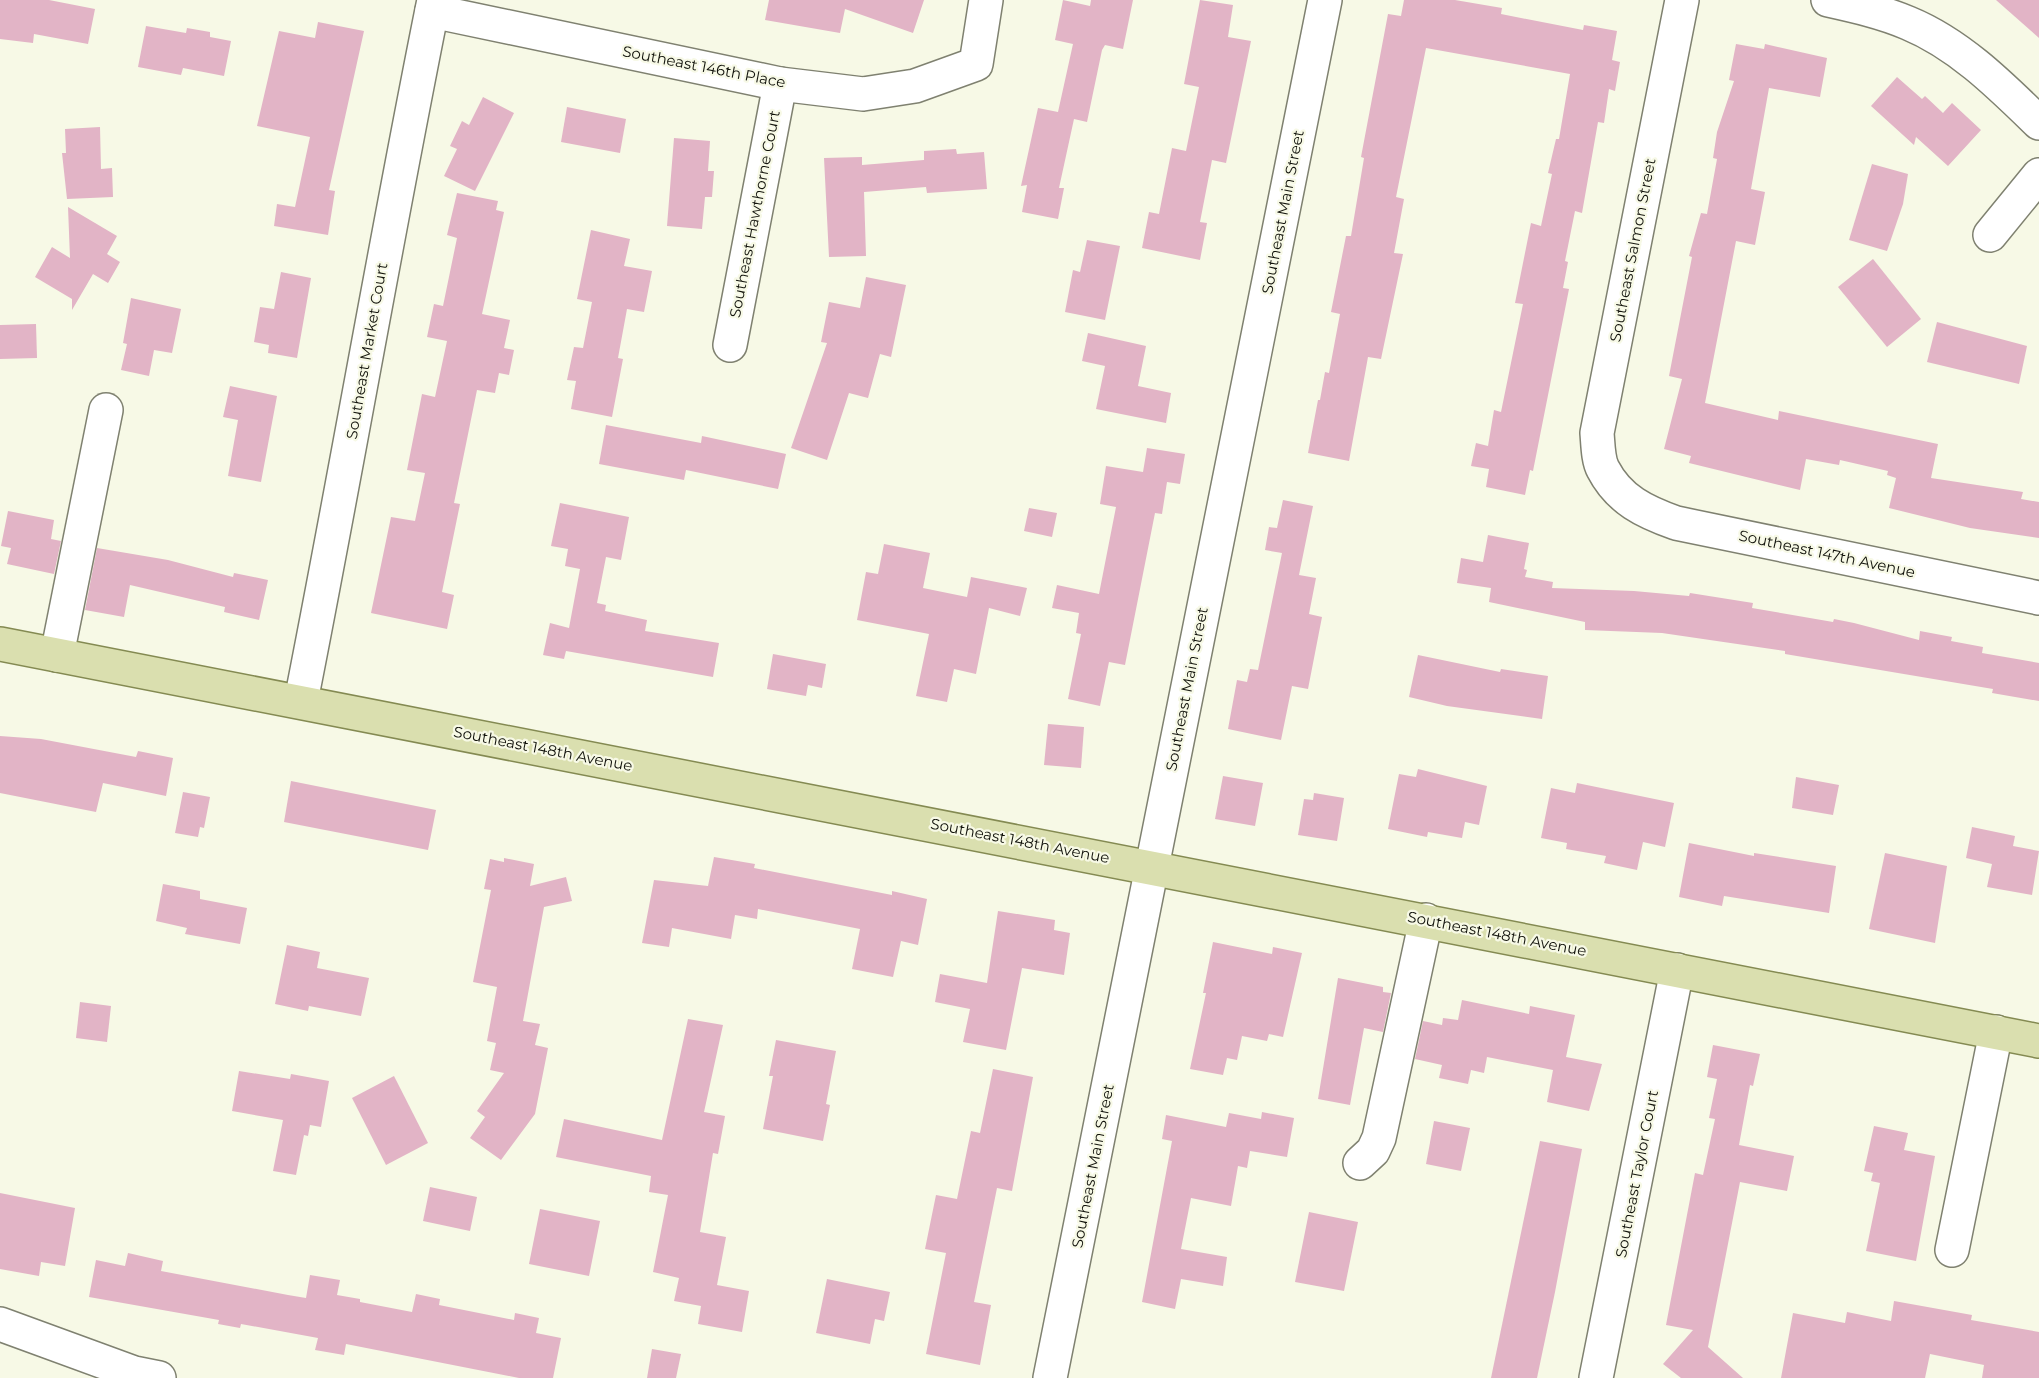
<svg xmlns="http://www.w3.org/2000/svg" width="2039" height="1378" viewBox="0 0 2039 1378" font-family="Montserrat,sans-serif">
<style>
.building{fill:#e2b4c6}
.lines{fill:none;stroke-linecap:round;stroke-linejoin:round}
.minor-casing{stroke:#7f8170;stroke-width:36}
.major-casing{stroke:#848a52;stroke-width:36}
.minor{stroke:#fff;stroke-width:33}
.major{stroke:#dadfaf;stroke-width:33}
.labels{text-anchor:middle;stroke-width:4.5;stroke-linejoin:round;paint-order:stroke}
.street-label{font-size:15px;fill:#11120b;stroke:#f7f9e6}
</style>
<rect width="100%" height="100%" fill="#f7f9e6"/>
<g class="building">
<path d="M0,0H49L95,9L88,44L34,34L33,43L0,39Z"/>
<path d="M769,0H924L913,33L845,9L840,33L765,20Z"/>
<path d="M1063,0L1090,6L1091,0H1133L1123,49L1105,45L1102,50L1087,122L1074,119L1059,188H1064L1058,219L1022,212L1027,185L1021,186L1038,108L1058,112L1073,44L1055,40Z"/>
<path d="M1200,0L1233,5L1228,37L1251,41L1226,163L1212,160L1200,222L1207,223L1200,260L1142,248L1149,212L1159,214L1172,148L1186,151L1199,87L1184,84Z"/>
<path d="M1404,0H1455L1502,8L1501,14L1583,30L1584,25L1617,31L1612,60L1620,62L1615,91L1609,89L1604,123L1598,122L1582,213L1575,211L1565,261L1568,262L1563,288L1569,289L1533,471L1530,470L1525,495L1486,487L1489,469L1471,466L1476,443L1488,446L1494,410L1501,412L1523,304L1515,303L1531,223L1541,226L1552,174L1548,173L1556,139H1559L1570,74L1426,48L1396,197L1404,199L1394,253L1403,254L1381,359L1368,357L1349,461L1308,453L1318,400H1320L1325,372L1329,373L1340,314L1331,312L1346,236H1351L1364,158L1361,157L1388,14L1401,16Z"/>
<path d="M1996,0H2039V38Z"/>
<path d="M318,22L364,31L329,190L335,191L328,235L274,226L277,204L295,207L310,137L257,126L279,31L315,38Z"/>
<path d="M146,26L186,33L187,28L210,32V37L231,41L224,76L183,68L181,75L138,67Z"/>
<path d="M1736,44L1764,49L1765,44L1827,58L1820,97L1769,88L1751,189L1765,192L1755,245L1736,241L1705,403L1778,420L1779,411L1938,444L1931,478L2023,492L2021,499L2039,502V538L1970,528L1889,508L1896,478L1887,475L1888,471L1840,460L1839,465L1806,459L1800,490L1689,463L1691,456L1664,449L1682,379L1669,376L1692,257L1689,256L1701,213L1707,214L1717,159L1713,158L1717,132L1734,81L1729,80Z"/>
<path d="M1897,77L1922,99L1925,96L1943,113L1952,103L1981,130L1948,166L1916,137L1914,145L1871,106Z"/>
<path d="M483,97L514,113L475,191L444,176L457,149L450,146L462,121L469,125Z"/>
<path d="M567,107L626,119L620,153L561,142Z"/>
<path d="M100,127L101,169L112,168L113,197L67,199L62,153H66L65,129Z"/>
<path d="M674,138L710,141L708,171H714L712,197H705L702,229L667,226Z"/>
<path d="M956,149L957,154L984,152L987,189L927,193L926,187L864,192L866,256L829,257L824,158L862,157V165L924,160V151Z"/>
<path d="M1872,164L1908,174L1903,204L1887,251L1849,240Z"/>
<path d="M457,193L498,201L496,210L504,212L482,314L510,320L504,348L514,350L509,375L499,373L495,393L477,390L454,503L460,504L442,592L454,595L447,629L371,613L391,517L415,521L425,473L407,470L422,394L435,397L447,341L427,337L434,304L443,306L457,238L447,235Z"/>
<path d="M68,207L117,236L107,254L120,262L108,283L93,274L72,310V299L35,277L52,247L70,258Z"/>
<path d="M591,230L630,239L624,266L652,271L644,312L627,309L618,358L623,359L612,417L571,409L576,381L567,380L574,347L583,348L592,302L577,299Z"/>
<path d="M1087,240L1120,246L1105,320L1065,312L1073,270L1080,272Z"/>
<path d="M1873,259L1921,319L1887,347L1838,287Z"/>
<path d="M281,272L311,278L297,358L268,353L269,345L254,342L260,307L274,309Z"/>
<path d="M866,277L906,285L891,357L880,354L868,398L849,393L827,460L791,448L827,343L821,342L829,302L860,308Z"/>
<path d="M131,298L181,309L172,353L154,350L149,376L121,370L127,344L123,343Z"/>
<path d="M1937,322L2027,346L2019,384L1927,362Z"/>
<path d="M36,324L37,358L0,359V325Z"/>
<path d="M1088,333L1146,346L1138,386L1171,393L1166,423L1096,409L1105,366L1082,361Z"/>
<path d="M230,386L277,396L261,482L228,476L238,420L223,417Z"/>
<path d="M606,425L701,443L702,436L786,454L778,489L686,470L684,480L599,464Z"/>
<path d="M1147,448L1185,454L1180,484L1167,482L1162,514L1155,513L1125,665L1109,662L1100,706L1068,699L1081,634L1076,633L1079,613L1052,608L1057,585L1099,594L1116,507L1100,504L1106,466L1143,472Z"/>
<path d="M1283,500L1313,506L1299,575L1316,578L1309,614L1322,617L1308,689L1292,686L1281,740L1228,729L1237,680L1247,682L1250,669L1258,670L1282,553L1265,550L1269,527L1277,528Z"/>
<path d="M560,503L629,517L621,560L606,557L597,603L606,605L605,611L647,620L645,631L719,643L713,677L566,651L564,659L543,655L550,623L569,628L580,569L565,566L568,549L551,546Z"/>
<path d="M1029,508L1057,513L1052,537L1024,531Z"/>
<path d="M8,511L54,520L51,539L61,541L54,574L7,564L11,548L1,546Z"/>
<path d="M1488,535L1529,543L1524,569L1527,570L1525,577L1553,582L1552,588L1634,591L1689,596L1690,593L1753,603L1752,608L1833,622L1834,619L1854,623L1919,640L1920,631L1952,637L1951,641L1983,647L1982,653L2039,663V701L1992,693L1993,689L1785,654V651L1662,633L1585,630V622L1489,602L1491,588L1457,583L1461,558L1483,562Z"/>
<path d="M884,544L930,553L923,588L967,597L971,577L1027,588L1020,616L989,608L976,674L954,669L947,702L916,696L929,634L857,620L866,572L878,574Z"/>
<path d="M97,548L168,560L233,577L234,573L268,580L259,620L224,612L225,607L130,585L124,617L85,610Z"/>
<path d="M773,654L826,664L822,688L808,685L806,696L767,689Z"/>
<path d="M1418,655L1500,672L1501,669L1548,676L1542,719L1447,706L1409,697Z"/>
<path d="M1048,724L1084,727L1081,768L1044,765Z"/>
<path d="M0,736L41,739L136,757L138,751L173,758L166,796L103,783L96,812L0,793Z"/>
<path d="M1418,769L1487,786L1479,825L1465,822L1462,838L1428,832L1427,837L1388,829L1399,774L1416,777Z"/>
<path d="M1223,776L1263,783L1255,826L1215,819Z"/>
<path d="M1796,777L1839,785L1833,815L1792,808Z"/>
<path d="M291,781L436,810L428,850L284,822Z"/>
<path d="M1577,783L1674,803L1665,847L1643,842L1637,870L1604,863L1606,856L1566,849L1567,843L1541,838L1551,788L1575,793Z"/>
<path d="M183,792L210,797L204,828L200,827L198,837L175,833Z"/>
<path d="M1314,793L1344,798L1337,841L1298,835L1304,799L1313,800Z"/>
<path d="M1972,827L2015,836L2013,846L2039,851L2032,895L1987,887L1992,864L1966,858Z"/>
<path d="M1689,843L1754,856V853L1836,866L1829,913L1724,896L1722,906L1679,897Z"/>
<path d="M1885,853L1947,866L1935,943L1869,929Z"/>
<path d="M714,857L755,864L754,868L892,895V891L927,899L918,945L901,941L893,977L852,969L860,929L758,909L757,919L735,915L731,939L672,928L669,947L642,943L654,880L708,886Z"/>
<path d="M504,858L534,864L530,886L566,877L572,901L544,907L523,1021L540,1024L535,1045L548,1048L535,1114L501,1160L470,1138L485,1117L477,1111L504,1073L490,1070L496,1043L487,1041L497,987L473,982L491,890L484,889L490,859L504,862Z"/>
<path d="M163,884L200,891V899L247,908L240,944L185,934L187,928L156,921Z"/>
<path d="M998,911L1055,920L1054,930L1070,933L1064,975L1022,968L1006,1050L963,1042L970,1009L935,1002L940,974L987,983Z"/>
<path d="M1213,942L1272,954L1273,947L1302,953L1283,1037L1269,1034L1267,1041L1242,1036L1237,1060L1227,1058L1223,1075L1190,1069L1206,993H1203Z"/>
<path d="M287,945L320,952L317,968L369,978L361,1016L309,1006L308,1011L275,1004Z"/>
<path d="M1338,978L1383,987V992L1391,993L1383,1032L1364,1028L1350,1105L1318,1099Z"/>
<path d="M1462,1000L1529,1014L1530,1006L1575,1015L1566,1057L1602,1064L1589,1111L1547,1102L1553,1070L1487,1057L1484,1073L1471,1070L1468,1084L1439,1078L1442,1065L1415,1059L1423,1021L1442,1025L1443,1018L1458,1020Z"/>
<path d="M80,1002L111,1006L107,1042L76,1038Z"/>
<path d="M688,1019L723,1025L704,1112L725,1116L718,1154L713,1153L700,1232L726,1237L717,1285L749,1291L742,1332L698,1324L701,1306L674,1301L679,1278L653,1272L668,1195L649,1192L651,1176L556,1157L564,1119L662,1140Z"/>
<path d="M776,1040L836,1051L826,1104L830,1105L823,1141L763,1129L773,1076H769Z"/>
<path d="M1713,1045L1760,1054L1753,1086L1750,1085L1739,1145L1794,1156L1787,1191L1740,1182L1708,1347L1743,1378H1681L1663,1364L1693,1330L1666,1325L1695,1173L1703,1175L1715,1119L1709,1118L1717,1079L1707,1077Z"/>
<path d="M993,1069L1033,1077L1012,1191L997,1188L974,1302L991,1305L980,1365L926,1354L946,1253L925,1249L936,1195L957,1199L971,1131L980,1133Z"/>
<path d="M239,1071L290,1079L291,1074L329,1081L321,1127L310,1125L308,1136L304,1135L296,1175L273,1171L283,1120L232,1111Z"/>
<path d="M394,1076L428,1143L386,1165L352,1098Z"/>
<path d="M1262,1112L1294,1118L1287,1157L1250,1151L1247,1168L1238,1166L1231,1206L1191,1198L1181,1249L1227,1257L1223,1286L1181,1279L1175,1309L1142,1302L1172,1141L1162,1139L1166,1115L1226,1127L1229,1113L1261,1119Z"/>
<path d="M1434,1121L1470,1128L1461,1171L1426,1164Z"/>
<path d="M1874,1126L1908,1133L1904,1150L1935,1156L1916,1261L1866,1251L1880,1183L1871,1181L1873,1173L1864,1171Z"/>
<path d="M1540,1141L1582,1149L1555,1292L1537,1378H1491Z"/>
<path d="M430,1187L477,1197L470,1231L423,1221Z"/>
<path d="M0,1193L75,1208L65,1266L41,1262L39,1276L0,1269Z"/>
<path d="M540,1209L600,1221L589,1276L529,1264Z"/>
<path d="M1309,1212L1358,1222L1344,1291L1295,1282Z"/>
<path d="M128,1253L163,1261L161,1271L288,1295L306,1298L310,1275L340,1280L337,1295L360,1299V1302L412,1312L416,1294L440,1299L439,1305L514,1320L515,1313L539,1318L536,1333L561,1338L553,1378H519L346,1344L344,1355L315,1350L318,1338L241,1324L240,1328L218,1324L219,1320L89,1297L96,1260L125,1266Z"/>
<path d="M827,1279L890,1292L884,1321L875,1319L870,1344L816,1333Z"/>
<path d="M1894,1301L1972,1315L1971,1320L2039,1332V1378H1982L1984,1365L1930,1354L1925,1378H1781L1793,1313L1845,1323L1847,1312L1891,1321Z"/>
<path d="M652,1349L681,1354L676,1378H647Z"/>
</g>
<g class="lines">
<defs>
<g id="minor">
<path d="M1682,0L1597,433C1598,444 1598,460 1603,469C1619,500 1645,512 1676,523L2039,598"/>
<path d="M1828,0C1855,6 1882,12 1908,23C1959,44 2000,85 2039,123"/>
<path d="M432,11L780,84L863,94L915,86L976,64L986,0"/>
<path d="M1990,235L2039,175"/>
<path d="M730,345L780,84"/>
<path d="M57,655L106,410"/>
<path d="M301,701C347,468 387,233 434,0"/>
<path d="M1360,1163L1373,1151L1379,1138L1426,920"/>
<path d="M1952,1250L1996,1032"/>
<path d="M0,1324L134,1373L159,1378"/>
<path d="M1050,1378L1325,0"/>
<path d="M1596,1378L1677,970"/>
</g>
<path id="major" d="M0,644L2039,1041"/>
</defs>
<use href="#minor" class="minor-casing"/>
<use href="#major" class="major-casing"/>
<use href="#minor" class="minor"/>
<use href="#major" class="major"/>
</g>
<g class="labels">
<g class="street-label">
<text transform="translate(704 67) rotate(11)" y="5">Southeast 146th Place</text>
<text transform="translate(1283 212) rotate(-79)" y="5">Southeast Main Street</text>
<text transform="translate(755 214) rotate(-79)" y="5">Southeast Hawthorne Court</text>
<text transform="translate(1633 250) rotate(-79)" y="5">Southeast Salmon Street</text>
<text transform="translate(367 351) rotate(-80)" y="5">Southeast Market Court</text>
<text transform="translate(1827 554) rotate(12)" y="5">Southeast 147th Avenue</text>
<text transform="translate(1187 689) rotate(-79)" y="5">Southeast Main Street</text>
<text transform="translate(543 749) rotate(11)" y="5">Southeast 148th Avenue</text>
<text transform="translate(1020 841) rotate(11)" y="5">Southeast 148th Avenue</text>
<text transform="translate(1497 934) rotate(11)" y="5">Southeast 148th Avenue</text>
<text transform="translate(1093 1166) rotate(-79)" y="5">Southeast Main Street</text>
<text transform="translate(1637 1174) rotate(-79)" y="5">Southeast Taylor Court</text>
</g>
</g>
</svg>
